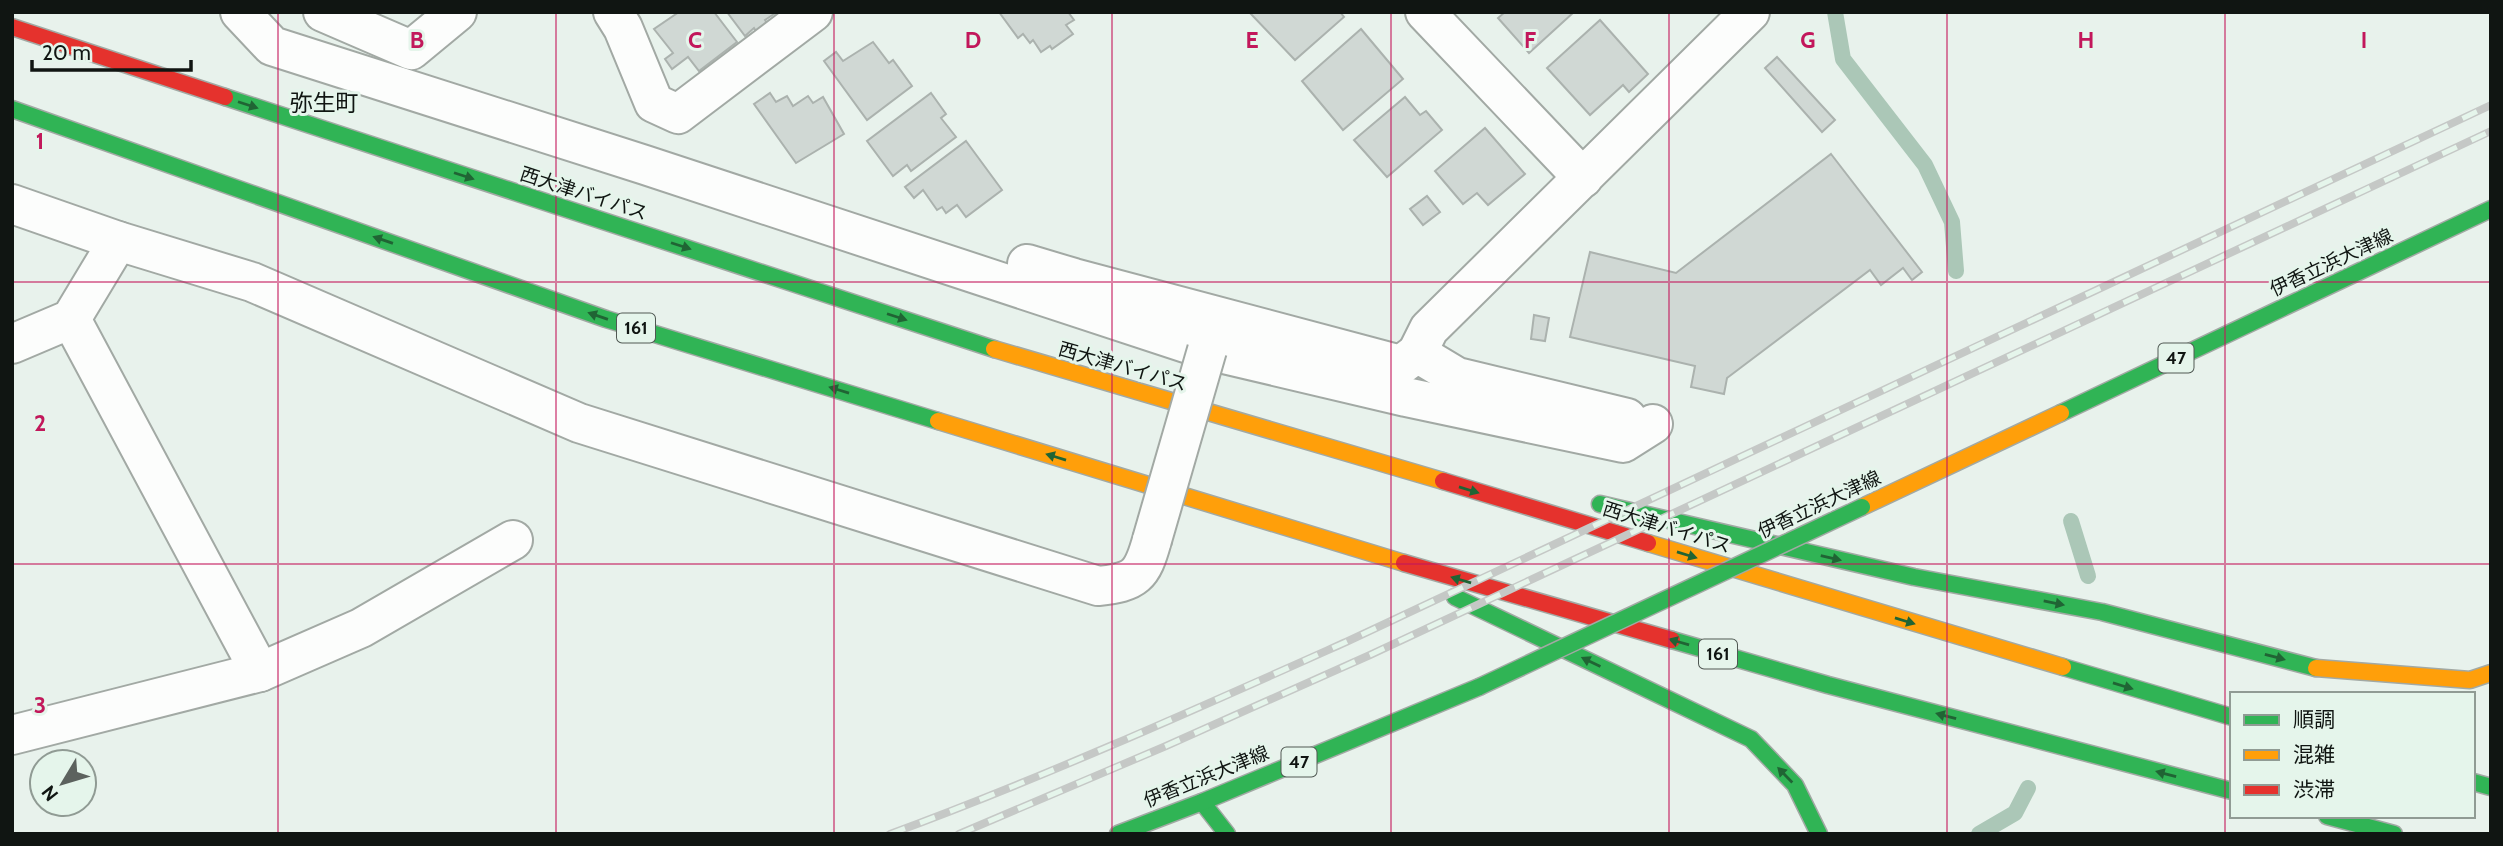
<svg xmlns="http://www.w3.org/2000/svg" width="2503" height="846" viewBox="0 0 2503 846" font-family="Cabin,'Noto Sans JP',sans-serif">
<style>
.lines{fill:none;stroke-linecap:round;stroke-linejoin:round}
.stream{stroke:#abc7b7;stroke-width:16}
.building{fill:#d0d8d4;stroke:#abb2ae;stroke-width:2}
.street-casing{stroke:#a2a9a4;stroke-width:42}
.fast-casing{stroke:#a2a9a4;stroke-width:19}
.slow-casing{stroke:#a2a9a4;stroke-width:19}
.jam-casing{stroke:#a2a9a4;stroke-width:19}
.street{stroke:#fcfdfc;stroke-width:38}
.fast{stroke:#30b455;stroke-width:16}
.slow{stroke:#ff9f0a;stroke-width:16}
.jam{stroke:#e5322d;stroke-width:16}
.rail-casing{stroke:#c5c8c6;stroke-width:8}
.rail{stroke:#e5f5eb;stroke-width:5;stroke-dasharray:16;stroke-linecap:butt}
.street-bridge-casing{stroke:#a2a9a4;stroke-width:42;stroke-linecap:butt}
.fast-bridge-casing{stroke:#a2a9a4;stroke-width:19;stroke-linecap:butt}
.street-bridge{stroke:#fcfdfc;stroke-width:38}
.fast-bridge{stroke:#30b455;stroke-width:16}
.oneway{fill:#206434}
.grid{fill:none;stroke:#c2185b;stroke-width:2;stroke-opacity:0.55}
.labels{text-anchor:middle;stroke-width:6;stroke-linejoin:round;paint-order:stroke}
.shield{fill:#e5f5eb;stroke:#505853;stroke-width:2}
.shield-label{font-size:18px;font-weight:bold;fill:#101512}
.street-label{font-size:19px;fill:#101512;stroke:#e5f5eb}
.quarter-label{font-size:23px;fill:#101512;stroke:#e5f5eb}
.grid-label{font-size:23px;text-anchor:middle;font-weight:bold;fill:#c2185b;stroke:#e5f5eb;stroke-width:6;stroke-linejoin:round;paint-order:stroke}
</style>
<rect width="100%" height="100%" fill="#e8f2ec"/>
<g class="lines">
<g class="stream">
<path d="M1835,12L1843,59L1925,165L1952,222L1956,271"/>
<path d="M2071,521L2088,576"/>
<path d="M1979,834L2015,813L2028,788"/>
</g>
</g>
<g class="building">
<path d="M679,12H714L737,42L699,71L688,57L672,69L665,59L673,53L654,29Z"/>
<path d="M727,12H773L774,14L765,20L767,23L756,31L754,28L745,36Z"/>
<path d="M999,12H1068L1074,20L1066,25L1073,34L1052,49L1050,46L1041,52L1033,40L1030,43L1023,34L1018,38Z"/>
<path d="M1249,12H1340L1344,17L1295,60Z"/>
<path d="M1505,12H1574L1529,53L1498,18Z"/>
<path d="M1600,20L1648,74L1629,92L1623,85L1590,115L1547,68Z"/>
<path d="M1361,29L1403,79L1343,130L1302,81Z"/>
<path d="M873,42L889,63L893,60L912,86L867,120L824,61L836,52L843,61Z"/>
<path d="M1777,57L1835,120L1822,132L1765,68Z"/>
<path d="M770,93L776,102L787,96L793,106L808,96L813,103L823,97L844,134L796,163L754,104Z"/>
<path d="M931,93L946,114L941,118L956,137L911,171L907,165L893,176L867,141Z"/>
<path d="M1405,97L1420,115L1426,111L1442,130L1387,177L1354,140Z"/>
<path d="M1485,128L1525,174L1488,205L1477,193L1463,204L1435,171Z"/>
<path d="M966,141L1002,190L966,217L957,205L946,213L942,207L937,210L923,190L914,198L905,187Z"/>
<path d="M1831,154L1922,272L1912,280L1903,268L1881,285L1870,270L1727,378L1724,394L1691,387L1695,366L1570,337L1590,252L1676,273Z"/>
<path d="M1427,196L1440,212L1423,225L1410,209Z"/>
<path d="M1534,315L1549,318L1545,341L1531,339Z"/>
</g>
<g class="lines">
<defs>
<g id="street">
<path d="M240,12L272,46L645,165L1207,350L1406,397L1623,443L1653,424"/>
<path d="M323,12L411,50L457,12"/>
<path d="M613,12L623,28L654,103L678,114L813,12"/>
<path d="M1425,12L1583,178"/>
<path d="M12,204L118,241L252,282L579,423L1098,586C1136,582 1142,576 1152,540"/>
<path d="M1027,264L1074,278L1401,365L1417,353L1457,377L1627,418"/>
<path d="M12,344L71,319L118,241"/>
<path d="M1417,353L1429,329L1750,12"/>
<path d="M260,672L361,628L513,540"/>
<path d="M12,735L260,672L71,319"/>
</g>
<g id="fast">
<path d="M225,97L994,349"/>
<path d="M12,109L606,319L938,421"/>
<path d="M2061,413L2491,209"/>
<path d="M1600,504L1914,577L2102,612L2316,668"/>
<path d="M1455,597L1751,739L1795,785L1819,834"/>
<path d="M1672,640L1828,685L2232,791"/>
<path d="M2063,667L2232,717"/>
<path d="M2473,782L2491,787"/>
<path d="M1202,802L1227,834"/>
<path d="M2327,816L2394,834"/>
<path d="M1118,834L1202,802L1479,687"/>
</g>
<g id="slow">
<path d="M994,349L1443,481"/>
<path d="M938,421L1404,563"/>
<path d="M1862,507L2061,413"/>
<path d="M1648,543L2063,667"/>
<path d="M2316,668L2470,680L2491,673"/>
</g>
<g id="jam">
<path d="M12,27L225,97"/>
<path d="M1443,481L1648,543"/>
<path d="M1404,563L1672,640"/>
</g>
</defs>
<use href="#street" class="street-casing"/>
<use href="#fast" class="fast-casing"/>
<use href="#slow" class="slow-casing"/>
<use href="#jam" class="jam-casing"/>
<use href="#street" class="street"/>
<use href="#fast" class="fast"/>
<use href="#slow" class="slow"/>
<use href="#jam" class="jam"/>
<defs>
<g id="rail">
<path d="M890,834C1045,777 1196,709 1346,642L2491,105"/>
<path d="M959,834L1166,746L1370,655L2491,131"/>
</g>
</defs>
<use href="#rail" class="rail-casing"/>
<use href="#rail" class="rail"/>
<defs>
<path id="street-bridge" d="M1152,540L1207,350"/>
<path id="fast-bridge" d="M1479,687L1862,507"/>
</defs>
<use href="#street-bridge" class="street-bridge-casing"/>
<use href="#fast-bridge" class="fast-bridge-casing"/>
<use href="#street-bridge" class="street-bridge"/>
<use href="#fast-bridge" class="fast-bridge"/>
</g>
<defs><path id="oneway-solid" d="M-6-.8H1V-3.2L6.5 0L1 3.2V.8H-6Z" transform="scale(1.75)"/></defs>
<g class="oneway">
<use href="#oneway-solid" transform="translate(248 105) rotate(18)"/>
<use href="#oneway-solid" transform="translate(464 176) rotate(18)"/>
<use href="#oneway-solid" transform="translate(383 240) rotate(-161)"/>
<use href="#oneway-solid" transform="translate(681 246) rotate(18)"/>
<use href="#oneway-solid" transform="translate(598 316) rotate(-161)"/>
<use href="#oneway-solid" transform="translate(897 317) rotate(18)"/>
<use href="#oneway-solid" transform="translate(839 390) rotate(-163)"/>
<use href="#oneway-solid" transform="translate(1056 457) rotate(-163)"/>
<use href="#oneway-solid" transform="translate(1469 490) rotate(17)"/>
<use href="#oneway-solid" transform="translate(1687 555) rotate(17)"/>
<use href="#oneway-solid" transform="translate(1831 558) rotate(13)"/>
<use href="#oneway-solid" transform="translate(1461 580) rotate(-164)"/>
<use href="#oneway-solid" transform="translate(2054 603) rotate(11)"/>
<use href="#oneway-solid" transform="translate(1905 621) rotate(17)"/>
<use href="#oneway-solid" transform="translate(1679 642) rotate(-164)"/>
<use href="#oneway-solid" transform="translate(2275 657) rotate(15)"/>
<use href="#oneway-solid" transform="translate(1591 662) rotate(-154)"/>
<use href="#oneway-solid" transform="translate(2123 686) rotate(17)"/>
<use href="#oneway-solid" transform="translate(1946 716) rotate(-165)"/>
<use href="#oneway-solid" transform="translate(2166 774) rotate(-165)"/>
<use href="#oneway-solid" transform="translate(1785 775) rotate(-134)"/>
</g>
<path class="grid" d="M278,12V834M556,12V834M834,12V834M1112,12V834M1391,12V834M1669,12V834M1947,12V834M2225,12V834M12,282H2491M12,564H2491"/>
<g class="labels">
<g class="shield">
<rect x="617" y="313.5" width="38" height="29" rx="5"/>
<rect x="2158.5" y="343.5" width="35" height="29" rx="5"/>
<rect x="1699" y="639.5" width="38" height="29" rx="5"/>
<rect x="1281.5" y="747.5" width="35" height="29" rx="5"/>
</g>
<g class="shield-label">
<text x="636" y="334">161</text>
<text x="2176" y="364">47</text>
<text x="1718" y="660">161</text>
<text x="1299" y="768">47</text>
</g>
<g class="street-label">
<text transform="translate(584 193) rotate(18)" y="7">西大津バイパス</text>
<text transform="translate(2331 262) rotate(-25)" y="7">伊香立浜大津線</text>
<text transform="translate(1123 366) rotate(16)" y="7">西大津バイパス</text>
<text transform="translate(1819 504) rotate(-25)" y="7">伊香立浜大津線</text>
<text transform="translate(1667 527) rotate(17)" y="7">西大津バイパス</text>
<text transform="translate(1206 776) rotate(-22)" y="7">伊香立浜大津線</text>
</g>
<g class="quarter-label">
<text x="324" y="111">弥生町</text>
</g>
</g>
<g class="grid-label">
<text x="417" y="48">B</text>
<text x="695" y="48">C</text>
<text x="973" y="48">D</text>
<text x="1252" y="48">E</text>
<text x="1530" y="48">F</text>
<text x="1808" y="48">G</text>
<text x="2086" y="48">H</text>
<text x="2364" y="48">I</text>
<text x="40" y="149">1</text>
<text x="40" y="431">2</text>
<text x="40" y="713">3</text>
</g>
<rect width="2503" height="846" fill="none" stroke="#101512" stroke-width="28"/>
<rect x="2230" y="692" width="245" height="126" fill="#e5f5eb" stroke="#909b94" stroke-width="2"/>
<rect x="2244" y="715" width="35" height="10" fill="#30b455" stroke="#909b94" stroke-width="2"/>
<text x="2293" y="727" font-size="21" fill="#101512">順調</text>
<rect x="2244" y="750" width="35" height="10" fill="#ff9f0a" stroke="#909b94" stroke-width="2"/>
<text x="2293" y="762" font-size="21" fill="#101512">混雑</text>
<rect x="2244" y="785" width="35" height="10" fill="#e5322d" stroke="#909b94" stroke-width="2"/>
<text x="2293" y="797" font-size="21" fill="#101512">渋滞</text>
<g transform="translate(63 783) rotate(232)"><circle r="33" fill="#e5f5eb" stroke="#909b94" stroke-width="2"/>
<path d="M0-5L12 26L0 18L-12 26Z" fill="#5c625e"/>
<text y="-10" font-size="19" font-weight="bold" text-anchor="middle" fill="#101512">N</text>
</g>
<path d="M32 60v10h159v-10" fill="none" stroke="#101512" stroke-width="3.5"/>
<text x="42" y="60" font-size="21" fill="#101512" stroke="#e5f5eb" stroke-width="5" paint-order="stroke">20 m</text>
</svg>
